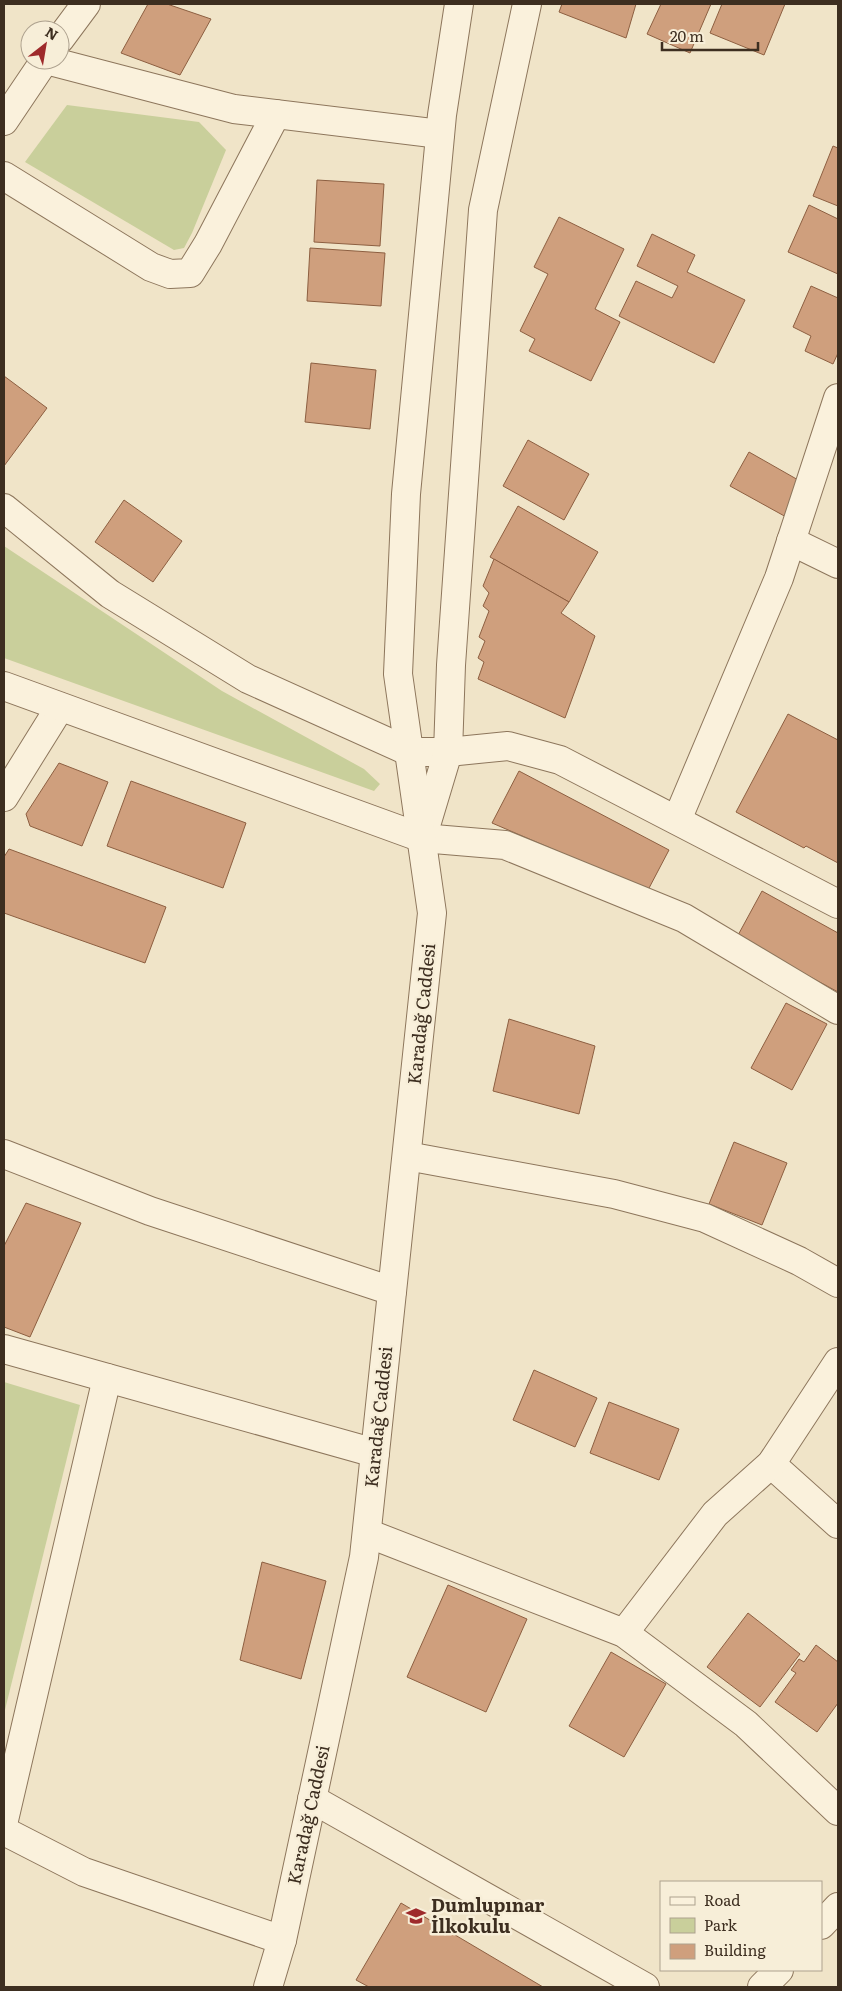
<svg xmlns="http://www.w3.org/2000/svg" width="842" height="1991" viewBox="0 0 842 1991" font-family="Literata,serif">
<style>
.green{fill:#c9cf9b}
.building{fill:#cf9f7d;stroke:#8d5f41}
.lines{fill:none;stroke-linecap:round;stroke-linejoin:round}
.minor-casing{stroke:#8d765c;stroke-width:30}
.tertiary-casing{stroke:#8d765c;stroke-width:30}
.minor{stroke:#faf1dc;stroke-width:28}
.tertiary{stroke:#faf1dc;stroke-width:28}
.labels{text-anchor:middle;stroke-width:5;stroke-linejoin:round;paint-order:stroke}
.street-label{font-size:18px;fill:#3d2e20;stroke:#f7eed8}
.poi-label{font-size:18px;font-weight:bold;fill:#3d2e20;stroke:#f7eed8;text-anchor:start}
</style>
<rect width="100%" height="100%" fill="#f0e4c8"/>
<g class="green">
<path d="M67,105L199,122L226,150L192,233L184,248L174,250L25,162Z"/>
<path d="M4,546L222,691L364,769L380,784L374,791L4,658Z"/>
<path d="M4,1382L80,1405L4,1714Z"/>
</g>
<g class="building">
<path d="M148,4H167L211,19L180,75L121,53Z"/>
<path d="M562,4H636L626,38L559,12Z"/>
<path d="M661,4H711L690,53L647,34Z"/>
<path d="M722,4H785L764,55L710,33Z"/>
<path d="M833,146L838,148V206L813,196Z"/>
<path d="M317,180L384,184L380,246L314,242Z"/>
<path d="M809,205L838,219V274L788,252Z"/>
<path d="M559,217L624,249L595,309L620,322L591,381L529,351L535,339L520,331L548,274L534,267Z"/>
<path d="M652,234L695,255L687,272L745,300L714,363L619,316L636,281L672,298L678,286L637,266Z"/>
<path d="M310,248L385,253L381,306L307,301Z"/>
<path d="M811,286L838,298V353L833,364L805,351L811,336L793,327Z"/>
<path d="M311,363L376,370L370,429L305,422Z"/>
<path d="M4,376L47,408L4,466Z"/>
<path d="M528,440L589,474L564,520L503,486Z"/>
<path d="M749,452L807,485L788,518L730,486Z"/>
<path d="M124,500L182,541L153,582L95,542Z"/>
<path d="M518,506L598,552L569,602L490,557Z"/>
<path d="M494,559L569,602L561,613L595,636L565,718L478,679L484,662L478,658L485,641L479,637L489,611L483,606L489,593L483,586Z"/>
<path d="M788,714L838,740V863L806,846L804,848L736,812Z"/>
<path d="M59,763L108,782L82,846L30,826L26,814Z"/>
<path d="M519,771L669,850L648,890L492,823Z"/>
<path d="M131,781L246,823L223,888L107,846Z"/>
<path d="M9,849L166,907L145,963L4,913V857Z"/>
<path d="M762,891L838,933V992L737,937Z"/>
<path d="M786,1003L827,1024L792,1090L751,1068Z"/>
<path d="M509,1019L595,1046L579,1114L493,1091Z"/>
<path d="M734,1142L787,1163L762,1225L709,1204Z"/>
<path d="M26,1203L81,1223L30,1337L4,1327V1246Z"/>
<path d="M534,1370L597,1398L575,1447L513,1420Z"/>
<path d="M609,1402L679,1429L659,1480L590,1453Z"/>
<path d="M262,1562L326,1581L301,1679L240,1660Z"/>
<path d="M448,1585L527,1619L486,1712L407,1677Z"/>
<path d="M748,1613L800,1654L760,1707L707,1667Z"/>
<path d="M816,1645L838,1662V1703L817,1732L775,1702L796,1673L791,1670L799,1659L804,1662Z"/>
<path d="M611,1652L666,1684L624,1757L569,1726Z"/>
<path d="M401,1903L543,1987H369L356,1980Z"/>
</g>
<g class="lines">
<defs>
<g id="minor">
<path d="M60,39L86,4"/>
<path d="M46,60L234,109L440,134"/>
<path d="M4,121L45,60"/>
<path d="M4,176L151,267L170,274L190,273L208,244L276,114"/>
<path d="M4,508L110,594L248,679L410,752H448L508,746L560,760L838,904"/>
<path d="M791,541L838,564"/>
<path d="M4,797L60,707"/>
<path d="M677,820L779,578L838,398"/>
<path d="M422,838L505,845L684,918L838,1010"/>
<path d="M4,1154L150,1211L392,1291"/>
<path d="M407,1156L614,1194L705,1218L799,1261L838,1283"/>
<path d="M4,1349L375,1453"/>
<path d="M771,1464L838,1524"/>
<path d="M367,1533L624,1633L746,1724L838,1811"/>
<path d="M624,1633L715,1514L771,1464L838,1362"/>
<path d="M312,1799L645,1987"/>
<path d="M4,1820L107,1378"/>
<path d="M4,1831L84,1872L282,1940"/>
<path d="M821,1925L838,1907"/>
<path d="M762,1987L779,1970"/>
</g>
<g id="tertiary">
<path d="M4,686L422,838"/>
<path d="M424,832L448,752L451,665L483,210L527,4"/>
<path d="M268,1987L282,1940L364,1557L432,913L398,674L406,494L442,115L459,4"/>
</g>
</defs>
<use href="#minor" class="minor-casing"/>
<use href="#tertiary" class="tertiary-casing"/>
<use href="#minor" class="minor"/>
<use href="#tertiary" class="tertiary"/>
</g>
<defs>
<symbol id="school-bare" viewBox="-9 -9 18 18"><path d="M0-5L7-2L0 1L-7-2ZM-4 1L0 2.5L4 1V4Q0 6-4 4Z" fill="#9e2a2b" stroke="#f7eed8" stroke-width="2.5" paint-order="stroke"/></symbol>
</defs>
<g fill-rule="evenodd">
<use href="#school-bare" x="402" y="1902" width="28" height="28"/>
</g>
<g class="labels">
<g class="street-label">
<text transform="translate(422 1014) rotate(-84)" y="6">Karadağ Caddesi</text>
<text transform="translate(379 1417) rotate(-84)" y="6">Karadağ Caddesi</text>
<text transform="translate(309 1815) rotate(-78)" y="6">Karadağ Caddesi</text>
</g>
<g class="poi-label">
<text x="431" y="1912">Dumlupınar<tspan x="431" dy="21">İlkokulu</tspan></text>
</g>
</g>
<rect width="842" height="1991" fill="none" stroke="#3d2e20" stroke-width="10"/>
<rect x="660" y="1881" width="162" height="90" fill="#f7eed8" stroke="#ada18e"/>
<rect x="670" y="1897" width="25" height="8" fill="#faf1dc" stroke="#ada18e"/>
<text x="704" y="1906" font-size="15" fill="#3d2e20">Road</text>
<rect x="670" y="1918" width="25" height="15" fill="#c9cf9b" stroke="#ada18e"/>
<text x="704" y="1931" font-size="15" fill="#3d2e20">Park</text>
<rect x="670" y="1944" width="25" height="15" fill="#cf9f7d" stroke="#ada18e"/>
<text x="704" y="1956" font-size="15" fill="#3d2e20">Building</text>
<g transform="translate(45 45) rotate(31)"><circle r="24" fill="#f7eed8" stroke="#ada18e"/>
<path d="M0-4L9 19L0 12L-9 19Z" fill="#9e2a2b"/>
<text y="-8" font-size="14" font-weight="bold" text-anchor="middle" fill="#3d2e20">N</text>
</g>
<path d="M662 42v8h96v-8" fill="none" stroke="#3d2e20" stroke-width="2.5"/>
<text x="670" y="42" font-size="15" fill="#3d2e20" stroke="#f7eed8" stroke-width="4" paint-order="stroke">20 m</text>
</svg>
